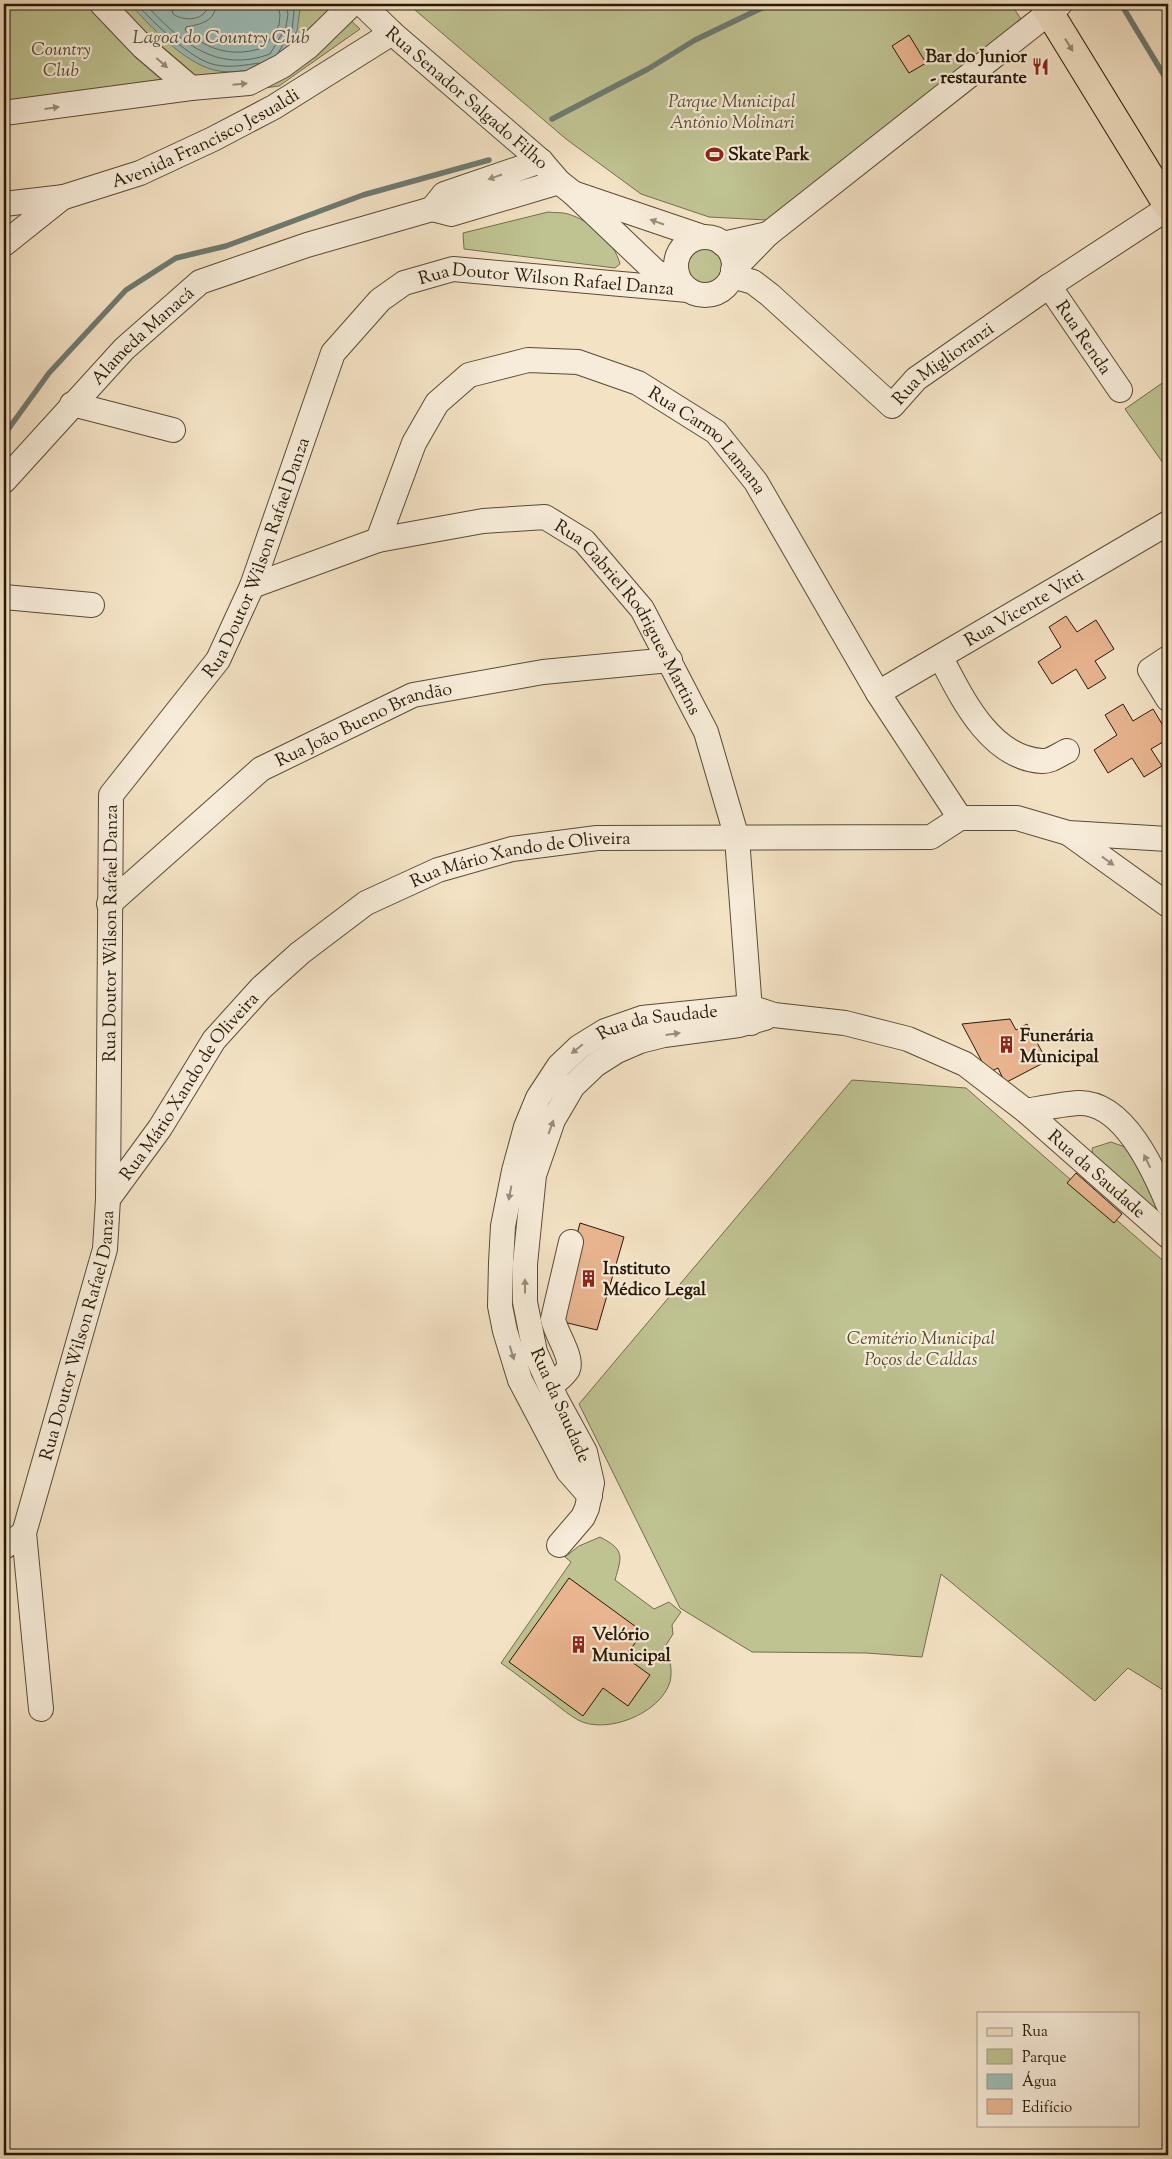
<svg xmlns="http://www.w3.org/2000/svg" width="1172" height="2159" viewBox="0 0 1172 2159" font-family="'Sorts Mill Goudy',serif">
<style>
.green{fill:#bfc291;stroke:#736e4c}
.water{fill:#9cbdb8;stroke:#6d7b71}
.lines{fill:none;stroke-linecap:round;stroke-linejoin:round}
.shore{stroke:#626b5f;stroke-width:1}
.stream{stroke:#6d7b71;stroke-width:5.5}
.building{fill:#e9b590;stroke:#271906}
.minor-casing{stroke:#5a4b36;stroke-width:26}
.major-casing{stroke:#271906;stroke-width:30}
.minor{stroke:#f7ecd9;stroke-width:24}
.major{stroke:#f3e2c4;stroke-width:28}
.rail{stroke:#271906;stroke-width:4;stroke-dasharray:9 9;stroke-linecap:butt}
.oneway{fill:#97886e}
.oneway2{fill:#998d7a}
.labels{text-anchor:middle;stroke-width:4.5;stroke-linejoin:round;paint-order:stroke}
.park-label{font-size:18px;font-style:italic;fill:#554c30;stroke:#f7ecd9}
.poi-label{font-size:18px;font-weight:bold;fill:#271906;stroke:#f7ecd9;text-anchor:start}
.street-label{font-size:18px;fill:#271906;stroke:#f7ecd9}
.water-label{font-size:19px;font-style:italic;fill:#505244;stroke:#f7ecd9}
</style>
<rect width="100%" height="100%" fill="#f3e2c4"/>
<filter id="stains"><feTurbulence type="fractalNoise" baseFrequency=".004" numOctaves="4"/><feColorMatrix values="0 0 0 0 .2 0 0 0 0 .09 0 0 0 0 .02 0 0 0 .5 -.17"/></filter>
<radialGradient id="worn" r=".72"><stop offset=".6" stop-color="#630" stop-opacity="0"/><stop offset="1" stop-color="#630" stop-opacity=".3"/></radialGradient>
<g class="green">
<path d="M4,4H333L360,29L279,86L4,123Z"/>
<path d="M408,4H1011L1023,22L767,220L709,217L641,194L566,139Z"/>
<path d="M548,212C555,213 562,212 568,214C591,221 614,241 620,264L615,268L464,249L463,233Z"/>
<circle cx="704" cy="266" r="20"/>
<path d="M1168,379V460L1163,463L1125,409Z"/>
<path d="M852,1080L966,1088L1168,1265V1693L1128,1668L1095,1701L941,1574L922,1657L866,1653L752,1652L680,1608L579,1404Z"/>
<path d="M1111,1142L1125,1147L1138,1166L1158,1206L1150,1213L1093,1156L1092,1148Z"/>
<path d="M600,1537C625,1550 622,1556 615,1580L654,1609L669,1602L681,1612L672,1625L673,1634L666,1645C669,1657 673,1669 670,1682C660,1714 606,1735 578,1720C569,1715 561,1708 553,1702C536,1689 519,1676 501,1663L571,1562L565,1557L579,1546Z"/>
</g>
<path class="water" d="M130,4H177L185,8L210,4H294L300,9L297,31L276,66C258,68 232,75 214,70C183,62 151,27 130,4Z"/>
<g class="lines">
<g class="shore">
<path d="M136,4C155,23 190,60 216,65C230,68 246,65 259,63"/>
<path d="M145,4C180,41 215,74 270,54L286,27L288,14L285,4"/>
<path d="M170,4L173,14C184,22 207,21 208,4"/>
<path d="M216,4C215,22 201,24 186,27L185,30C208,51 235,58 265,47L279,25L280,15L278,4"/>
<path d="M278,53L292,29L294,12L291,4"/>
</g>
<g class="stream">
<path d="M1121,4L1168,82"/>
<path d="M552,119L648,69L695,40L770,4"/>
<path d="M4,435L49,373L126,290L176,258L226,246L363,195L489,160"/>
</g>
</g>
<g class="building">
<path d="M909,35L926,63L909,73L892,46Z"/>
<path d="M1066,616L1077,632L1096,620L1114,649L1095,661L1106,678L1088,689L1076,669L1052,684L1038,662L1061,647L1049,627Z"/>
<path d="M1123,704L1133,721L1153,709L1168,734V739L1151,749L1162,766L1144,777L1132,758L1108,773L1094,750L1117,735L1105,715Z"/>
<path d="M1010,1019L1016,1030L1027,1024L1047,1061L1005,1083L998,1068L988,1073L962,1024Z"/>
<path d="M1076,1173L1122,1214L1114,1223L1067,1183Z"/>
<path d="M580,1223L624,1237L597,1330L555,1320Z"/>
<path d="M569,1578L643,1632L625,1657L650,1675L628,1706L603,1688L583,1716L509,1662Z"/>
</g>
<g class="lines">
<defs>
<g id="minor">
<path d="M102,4L143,47L191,88"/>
<path id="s1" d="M362,4L392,33L541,161L559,182L573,193"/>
<path d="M4,113L191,88L249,83L282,66L309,46L352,4"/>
<path d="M541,161L444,194L432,209L451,214L559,182"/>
<path id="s2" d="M4,204L64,197L140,173L213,139L274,107L392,33"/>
<path d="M768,234L1060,4"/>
<circle cx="705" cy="266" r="29"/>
<path d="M4,244L63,197"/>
<path d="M723,244L768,234L733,270"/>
<path id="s3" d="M732,276L753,282L770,295L892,406L916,379L1049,286L1168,208"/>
<path d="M678,277L657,273L573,193L703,237"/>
<path id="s4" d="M1049,286L1120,390"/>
<path d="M72,404L173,430"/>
<path id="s5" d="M4,481L124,349L200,282L307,245L432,209"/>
<path id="s6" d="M378,540L414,443L437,403L469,375L528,360L578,362L638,383L716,432L756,482L878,693L960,818"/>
<path id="s7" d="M252,586L378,540L483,521L545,517L584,541L642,609L706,732L737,838L751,1023"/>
<path d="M4,597L92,605"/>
<path d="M941,658C962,698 990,758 1042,761C1050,762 1060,754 1067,751"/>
<path d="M1168,658L1150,670L1168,699"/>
<path id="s8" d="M878,693L1168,523"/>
<path d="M1068,833L1168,905"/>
<path id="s9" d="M109,904L261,769L413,695L543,672L670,660"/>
<path d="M1026,1111C1043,1108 1062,1104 1079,1103C1124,1102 1154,1170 1168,1204"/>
<path id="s10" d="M108,1199L160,1128L214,1040L261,988L300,953L366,903L438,870L512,849L597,838L931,837L960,818H1017L1068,833L1168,839"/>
<path d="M551,1386C556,1381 564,1376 568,1369C573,1357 555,1332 553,1319L571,1242"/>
<path id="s11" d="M590,1496L568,1471L520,1380L505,1331L500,1306L501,1263L503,1226L514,1171L526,1127L538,1098L559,1066L579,1047L605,1031L642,1018L750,1007L774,1015L845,1023L908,1039L965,1064L1026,1111L1168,1236"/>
<path d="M559,1545L583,1517L587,1508L592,1483L585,1452L556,1399L535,1352L525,1302V1264L534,1175L553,1120L573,1086L595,1065L617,1051L640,1041L664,1035L739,1025L765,1018"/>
<path d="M4,1547L24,1533"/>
<path id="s12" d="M41,1709L24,1533L105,1249L108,1199L111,795L218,660L252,586L333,353L380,300L404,283L453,269L688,290"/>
</g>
<path id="major" d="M1044,4L1168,206"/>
</defs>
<use href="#minor" class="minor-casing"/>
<use href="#major" class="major-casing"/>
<use href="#minor" class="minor"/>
<use href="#major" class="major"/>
<path class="rail" d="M1162,4L1168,15"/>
</g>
<defs><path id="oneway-solid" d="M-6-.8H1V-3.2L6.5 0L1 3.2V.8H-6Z" transform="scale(1.25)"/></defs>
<use class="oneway" href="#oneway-solid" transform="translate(1069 45) rotate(58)"/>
<g class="oneway2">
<use href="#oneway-solid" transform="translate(162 63) rotate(41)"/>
<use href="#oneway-solid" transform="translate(240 84) rotate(-5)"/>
<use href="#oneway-solid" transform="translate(52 108) rotate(-8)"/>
<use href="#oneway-solid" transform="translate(495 177) rotate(161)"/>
<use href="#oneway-solid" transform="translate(657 222) rotate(-161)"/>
<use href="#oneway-solid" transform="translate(1108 861) rotate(36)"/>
<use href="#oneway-solid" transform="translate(673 1034) rotate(-8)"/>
<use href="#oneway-solid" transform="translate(577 1049) rotate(141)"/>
<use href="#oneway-solid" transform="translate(551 1127) rotate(-70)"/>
<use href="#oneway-solid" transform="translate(1147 1161) rotate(-116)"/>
<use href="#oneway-solid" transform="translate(510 1193) rotate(101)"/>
<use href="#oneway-solid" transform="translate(525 1286) rotate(-90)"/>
<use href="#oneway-solid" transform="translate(512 1353) rotate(73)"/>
</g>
<defs>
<symbol id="restaurant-bare" viewBox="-9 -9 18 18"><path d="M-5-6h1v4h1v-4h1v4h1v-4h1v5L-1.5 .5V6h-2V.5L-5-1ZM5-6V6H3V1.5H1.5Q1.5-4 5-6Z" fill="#8f2418" stroke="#f7ecd9" stroke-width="2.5" paint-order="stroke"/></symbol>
<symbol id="stadium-bare" viewBox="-9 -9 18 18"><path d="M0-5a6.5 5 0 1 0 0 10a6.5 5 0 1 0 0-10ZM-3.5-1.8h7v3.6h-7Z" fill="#8f2418" stroke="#f7ecd9" stroke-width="2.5" paint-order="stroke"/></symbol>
<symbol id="building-bare" viewBox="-9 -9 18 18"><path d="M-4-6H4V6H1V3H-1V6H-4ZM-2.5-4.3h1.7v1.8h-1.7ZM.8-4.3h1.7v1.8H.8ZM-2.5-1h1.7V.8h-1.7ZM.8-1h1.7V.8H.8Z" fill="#8f2418" stroke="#f7ecd9" stroke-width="2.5" paint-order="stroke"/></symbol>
</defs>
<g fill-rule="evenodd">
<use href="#restaurant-bare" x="1028" y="54" width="25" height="25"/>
<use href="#stadium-bare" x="702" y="142" width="25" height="25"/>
<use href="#building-bare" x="994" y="1032" width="25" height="25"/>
<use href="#building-bare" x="576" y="1266" width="25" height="25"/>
<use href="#building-bare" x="566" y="1632" width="25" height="25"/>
</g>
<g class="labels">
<g class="park-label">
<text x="61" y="55">Country<tspan x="61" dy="21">Club</tspan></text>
<text x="732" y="107">Parque Municipal<tspan x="732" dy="21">Antônio Molinari</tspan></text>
<text x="921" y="1344">Cemitério Municipal<tspan x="921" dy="21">Poços de Caldas</tspan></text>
</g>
<g class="poi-label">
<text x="1027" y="62" text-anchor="end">Bar do Junior<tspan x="1027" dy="21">- restaurante</tspan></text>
<text x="728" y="160">Skate Park</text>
<text x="1020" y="1041">Funerária<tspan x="1020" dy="21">Municipal</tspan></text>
<text x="603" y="1274">Instituto<tspan x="603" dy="21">Médico Legal</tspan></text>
<text x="592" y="1640">Velório<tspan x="592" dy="21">Municipal</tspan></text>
</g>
<g class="street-label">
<text dy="6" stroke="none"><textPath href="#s1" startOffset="141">Rua Senador Salgado Filho</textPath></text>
<text dy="6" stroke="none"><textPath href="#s2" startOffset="214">Avenida Francisco Jesualdi</textPath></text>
<text dy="6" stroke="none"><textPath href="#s12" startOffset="1671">Rua Doutor Wilson Rafael Danza</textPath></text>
<text dy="6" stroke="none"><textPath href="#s5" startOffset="201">Alameda Manacá</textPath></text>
<text dy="6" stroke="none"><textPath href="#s4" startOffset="62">Rua Renda</textPath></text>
<text dy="6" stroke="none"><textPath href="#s3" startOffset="275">Rua Miglioranzi</textPath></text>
<text dy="6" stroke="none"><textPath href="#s6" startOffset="458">Rua Carmo Lamana</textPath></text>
<text dy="6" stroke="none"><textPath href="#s12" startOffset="1208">Rua Doutor Wilson Rafael Danza</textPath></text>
<text dy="6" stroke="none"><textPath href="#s8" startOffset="169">Rua Vicente Vitti</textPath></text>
<text dy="6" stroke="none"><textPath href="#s7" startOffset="436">Rua Gabriel Rodrigues Martins</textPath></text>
<text dy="6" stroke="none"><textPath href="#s9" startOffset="316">Rua João Bueno Brandão</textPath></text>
<text dy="6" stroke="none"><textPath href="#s10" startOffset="559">Rua Mário Xando de Oliveira</textPath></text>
<text dy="6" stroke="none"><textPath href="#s12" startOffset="788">Rua Doutor Wilson Rafael Danza</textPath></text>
<text dy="6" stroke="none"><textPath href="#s11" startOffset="576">Rua da Saudade</textPath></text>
<text dy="6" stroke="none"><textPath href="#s10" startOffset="139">Rua Mário Xando de Oliveira</textPath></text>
<text dy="6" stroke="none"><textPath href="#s11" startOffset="1066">Rua da Saudade</textPath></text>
<text dy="6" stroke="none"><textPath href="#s12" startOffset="382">Rua Doutor Wilson Rafael Danza</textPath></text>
<text transform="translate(561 1405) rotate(66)" y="6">Rua da Saudade</text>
</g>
<g class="water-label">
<text x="221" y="43">Lagoa do Country Club</text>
</g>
</g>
<rect width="1172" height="2159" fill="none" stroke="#f3e2c4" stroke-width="20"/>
<rect x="5" y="5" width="1162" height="2149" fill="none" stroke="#271906" stroke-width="2.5"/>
<rect x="10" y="10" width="1152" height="2139" fill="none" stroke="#271906"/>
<rect x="977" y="2012" width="162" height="115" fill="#f7ecd9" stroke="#a49885"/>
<rect x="987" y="2028" width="25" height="8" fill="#f3e2c4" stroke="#a49885"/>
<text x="1022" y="2036" font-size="15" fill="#271906">Rua</text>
<rect x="987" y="2049" width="25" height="15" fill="#bfc291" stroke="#a49885"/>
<text x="1022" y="2062" font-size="15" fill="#271906">Parque</text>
<rect x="987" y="2074" width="25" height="15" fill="#9cbdb8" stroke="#a49885"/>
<text x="1022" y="2086" font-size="15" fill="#271906">Água</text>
<rect x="987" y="2099" width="25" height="15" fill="#e9b590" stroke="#a49885"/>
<text x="1022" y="2112" font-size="15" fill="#271906">Edifício</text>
<rect width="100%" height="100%" filter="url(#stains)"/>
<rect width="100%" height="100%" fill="url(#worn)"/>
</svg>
